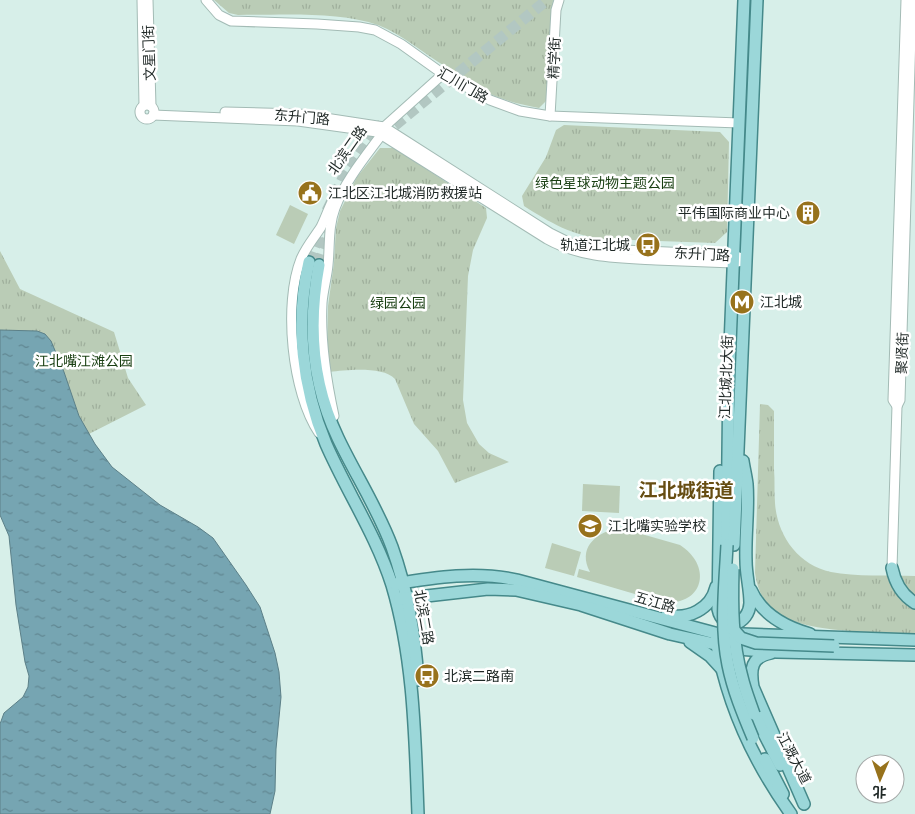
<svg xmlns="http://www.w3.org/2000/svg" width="915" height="814" viewBox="0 0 915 814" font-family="Mulish,'Noto Sans SC',sans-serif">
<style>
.park{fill:url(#park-tufts)}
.garden{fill:#baccb6}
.water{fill:url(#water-ripples);stroke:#5c8088}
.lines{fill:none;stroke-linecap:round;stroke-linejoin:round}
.major-tunnel{stroke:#b2c7c2;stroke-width:11;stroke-dasharray:11 5.5;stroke-linecap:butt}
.minor-casing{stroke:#a3bbb5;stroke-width:11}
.major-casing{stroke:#45898a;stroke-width:14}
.minor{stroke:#fff;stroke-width:9}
.major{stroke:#9bd7d9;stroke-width:11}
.major-bridge-casing{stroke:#45898a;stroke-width:14;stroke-linecap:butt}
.major-bridge{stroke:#9bd7d9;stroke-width:11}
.labels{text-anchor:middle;stroke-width:5;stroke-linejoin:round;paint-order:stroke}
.street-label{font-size:14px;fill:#1f2826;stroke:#fff}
.park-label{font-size:14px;fill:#193f12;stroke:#fff}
.poi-label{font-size:14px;fill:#1f2826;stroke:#fff;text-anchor:start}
.district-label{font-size:19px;font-weight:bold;fill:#664d12;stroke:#fff}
</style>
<defs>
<pattern id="park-tufts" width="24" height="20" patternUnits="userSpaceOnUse" patternTransform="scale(1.25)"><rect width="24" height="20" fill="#baccb6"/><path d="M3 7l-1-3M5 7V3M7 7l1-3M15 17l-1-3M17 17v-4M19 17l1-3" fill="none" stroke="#9faf9c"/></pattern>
<pattern id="water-ripples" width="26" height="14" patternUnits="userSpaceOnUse" patternTransform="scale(1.25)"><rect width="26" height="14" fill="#76a5b2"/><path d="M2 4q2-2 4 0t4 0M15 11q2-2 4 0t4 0" fill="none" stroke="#608691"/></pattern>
</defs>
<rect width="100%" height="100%" fill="#d7efe9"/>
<g class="park">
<path d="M214,0H553L546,101L539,108C525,105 509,102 495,96C478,89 461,77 446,67C423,53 403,35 378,25C339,11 279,15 238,15L229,13Z"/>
<path d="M564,125L720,132L729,142L727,232L715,243L603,239C571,235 551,223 524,206L522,196L546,157L556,130Z"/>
<path d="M380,148H394L486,208L487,218L473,250L468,276L463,400L467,423L479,444L489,453L509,462L455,483L438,451L414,424L395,379C383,366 346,370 330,372L327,350L328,306L334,263L336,228L340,211L357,177Z"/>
<path d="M0,251L20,289L114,332L128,378L146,405L81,438L0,350Z"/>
<path d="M760,404L768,405L774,411C774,431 774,450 774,469C775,480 774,492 775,503C777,535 798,565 831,572C855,577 890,575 915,576V634C878,632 796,634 770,608C761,598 757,586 755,573Z"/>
</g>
<g class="garden">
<path d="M290,205L308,214L294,244L276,235Z"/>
<path d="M583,484L620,486L619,513L582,511Z"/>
<path d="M615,529H624L680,545C713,566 704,607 662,602L577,577L579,569L590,572C578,549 594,534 615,529Z"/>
<path d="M552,543L581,552L574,576L545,568Z"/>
</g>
<path class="water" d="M0,330L37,331L45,334L51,341L64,372L79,416L95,444L112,467L160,505L198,527L213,538L246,585L260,607L275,653L279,672L281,697L276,749L275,791L270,814H0V724L4,713L23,697L28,687L29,676L25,662L16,605L9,536L0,515Z"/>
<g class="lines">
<g class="major-tunnel">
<path d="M382,136L547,0"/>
<path d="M327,211L344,176L377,129L382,124"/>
<path d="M309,262L322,227"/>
<path d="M319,265L329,233"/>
</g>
<defs>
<g id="minor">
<path d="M142,0L144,105"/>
<path d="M148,0L151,106"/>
<path d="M206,0L219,15L231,21L317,24L359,27L375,30L401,44L443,74L490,100L520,111L550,116L739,123"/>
<path d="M906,0L893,400L897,406L900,400L912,0"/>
<circle cx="147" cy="112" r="7"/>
<path d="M225,112L299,114L384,127L550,233L572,244L602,249L733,255L739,257"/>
<path d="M153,115L298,121L377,132L547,239C581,258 618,258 656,260C682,261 707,262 733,263L746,260"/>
<path d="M550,116L556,10L559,0"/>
<path d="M334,416C326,379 320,341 322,303C323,290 327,277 328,265C330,246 328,226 335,208C345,181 365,157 382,134L384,127L443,74"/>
<path d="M319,433C292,393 283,304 301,259C306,247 314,238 321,227C325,219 328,210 332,202"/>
<path d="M892,568L897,406"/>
</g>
<g id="major">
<path d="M309,262C295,322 302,387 326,444C347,492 376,535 392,585C414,659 415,737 418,814"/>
<path d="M319,265C308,324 312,384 338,438C355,474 378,509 392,547C407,589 415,635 418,680"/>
<path d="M720,471L718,609C723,633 749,625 750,603C750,589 746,575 746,561C745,535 749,509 747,484C746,476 744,468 743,461"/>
<path d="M727,538L729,370L744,0"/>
<path d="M734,545L757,0"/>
<path d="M892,568C895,583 902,595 915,603"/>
<path d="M395,584C436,577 477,571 517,580L715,633L915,640"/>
<path d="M751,590C762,615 785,627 810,634"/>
<path d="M400,599L488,589L516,590L581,605L670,634L737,649L777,652L915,655"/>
<path d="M667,615C688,620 711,609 716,587"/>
<path d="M716,640C727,705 753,761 791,814"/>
<path d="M690,642L710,656L721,668"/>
<path d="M771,653C751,657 750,669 753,687L804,804"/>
<path d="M754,714L780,765"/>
<path d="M765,759L783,794"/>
</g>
</defs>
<use href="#minor" class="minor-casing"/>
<use href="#major" class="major-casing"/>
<use href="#minor" class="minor"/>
<use href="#major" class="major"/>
<defs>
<g id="major-bridge">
<path d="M727,545C725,585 720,626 728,665C733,690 743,714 753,738"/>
<path d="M733,569C732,605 732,642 742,677C745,690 750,702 754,714"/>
<path d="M732,628L741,638L756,643L834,646"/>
</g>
</defs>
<use href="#major-bridge" class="major-bridge-casing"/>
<use href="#major-bridge" class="major-bridge"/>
</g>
<defs>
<symbol id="civic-disc" viewBox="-11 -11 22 22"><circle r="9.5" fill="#97721c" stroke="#fff"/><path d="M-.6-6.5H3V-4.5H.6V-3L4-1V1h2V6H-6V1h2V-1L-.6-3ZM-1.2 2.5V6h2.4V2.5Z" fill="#fff"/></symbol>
<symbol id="building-disc" viewBox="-11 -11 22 22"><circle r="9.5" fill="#97721c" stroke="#fff"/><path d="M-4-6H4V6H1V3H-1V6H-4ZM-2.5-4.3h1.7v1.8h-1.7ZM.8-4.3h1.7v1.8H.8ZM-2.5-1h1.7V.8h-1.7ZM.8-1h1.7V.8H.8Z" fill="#fff"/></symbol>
<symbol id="bus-disc" viewBox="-11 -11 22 22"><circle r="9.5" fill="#97721c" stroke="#fff"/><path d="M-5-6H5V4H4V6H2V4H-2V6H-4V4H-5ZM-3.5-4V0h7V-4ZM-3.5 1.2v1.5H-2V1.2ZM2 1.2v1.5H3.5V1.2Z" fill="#fff"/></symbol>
<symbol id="metro-disc" viewBox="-11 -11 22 22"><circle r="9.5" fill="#97721c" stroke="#fff"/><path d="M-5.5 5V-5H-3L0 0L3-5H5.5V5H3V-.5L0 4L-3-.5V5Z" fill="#fff"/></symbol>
<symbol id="school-disc" viewBox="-11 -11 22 22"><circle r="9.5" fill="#97721c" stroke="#fff"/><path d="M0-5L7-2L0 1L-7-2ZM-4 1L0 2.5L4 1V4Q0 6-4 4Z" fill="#fff"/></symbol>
</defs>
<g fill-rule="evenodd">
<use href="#civic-disc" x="296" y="179" width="28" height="28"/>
<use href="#building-disc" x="794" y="199" width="28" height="28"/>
<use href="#bus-disc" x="634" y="231" width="28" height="28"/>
<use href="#metro-disc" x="728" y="288" width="28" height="28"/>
<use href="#school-disc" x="576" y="512" width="28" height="28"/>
<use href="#bus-disc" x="413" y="662" width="28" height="28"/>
</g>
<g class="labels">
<g class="street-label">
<text transform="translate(149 53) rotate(-92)" y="5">文星门街</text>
<text transform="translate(554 58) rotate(-87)" y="5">精学街</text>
<text transform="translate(463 85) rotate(30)" y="5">汇川门路</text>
<text transform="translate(302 117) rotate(5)" y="5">东升门路</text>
<text transform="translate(347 150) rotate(-55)" y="5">北滨二路</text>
<text transform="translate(702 254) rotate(3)" y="5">东升门路</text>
<text transform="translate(902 353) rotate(-88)" y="5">聚贤街</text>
<text transform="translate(726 377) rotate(-88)" y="5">江北城北大街</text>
<text transform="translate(655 602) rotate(16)" y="5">五江路</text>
<text transform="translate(424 617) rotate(80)" y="5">北滨二路</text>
<text transform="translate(794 758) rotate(62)" y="5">江溉大道</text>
</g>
<g class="park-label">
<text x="605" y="188">绿色星球动物主题公园</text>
<text x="398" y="308">绿园公园</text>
<text x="84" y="366">江北嘴江滩公园</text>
</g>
<g class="poi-label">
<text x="328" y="198">江北区江北城消防救援站</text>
<text x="790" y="218" text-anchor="end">平伟国际商业中心</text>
<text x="630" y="250" text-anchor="end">轨道江北城</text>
<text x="760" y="307">江北城</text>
<text x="608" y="531">江北嘴实验学校</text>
<text x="444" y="681">北滨二路南</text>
</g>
<g class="district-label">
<text x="686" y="497">江北城街道</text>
</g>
</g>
<g transform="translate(880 779) rotate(182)"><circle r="24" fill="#ffffff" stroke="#a5a9a8"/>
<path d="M0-4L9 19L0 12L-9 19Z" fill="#97721c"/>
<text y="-8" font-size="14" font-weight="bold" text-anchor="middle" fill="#1f2826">北</text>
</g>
</svg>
